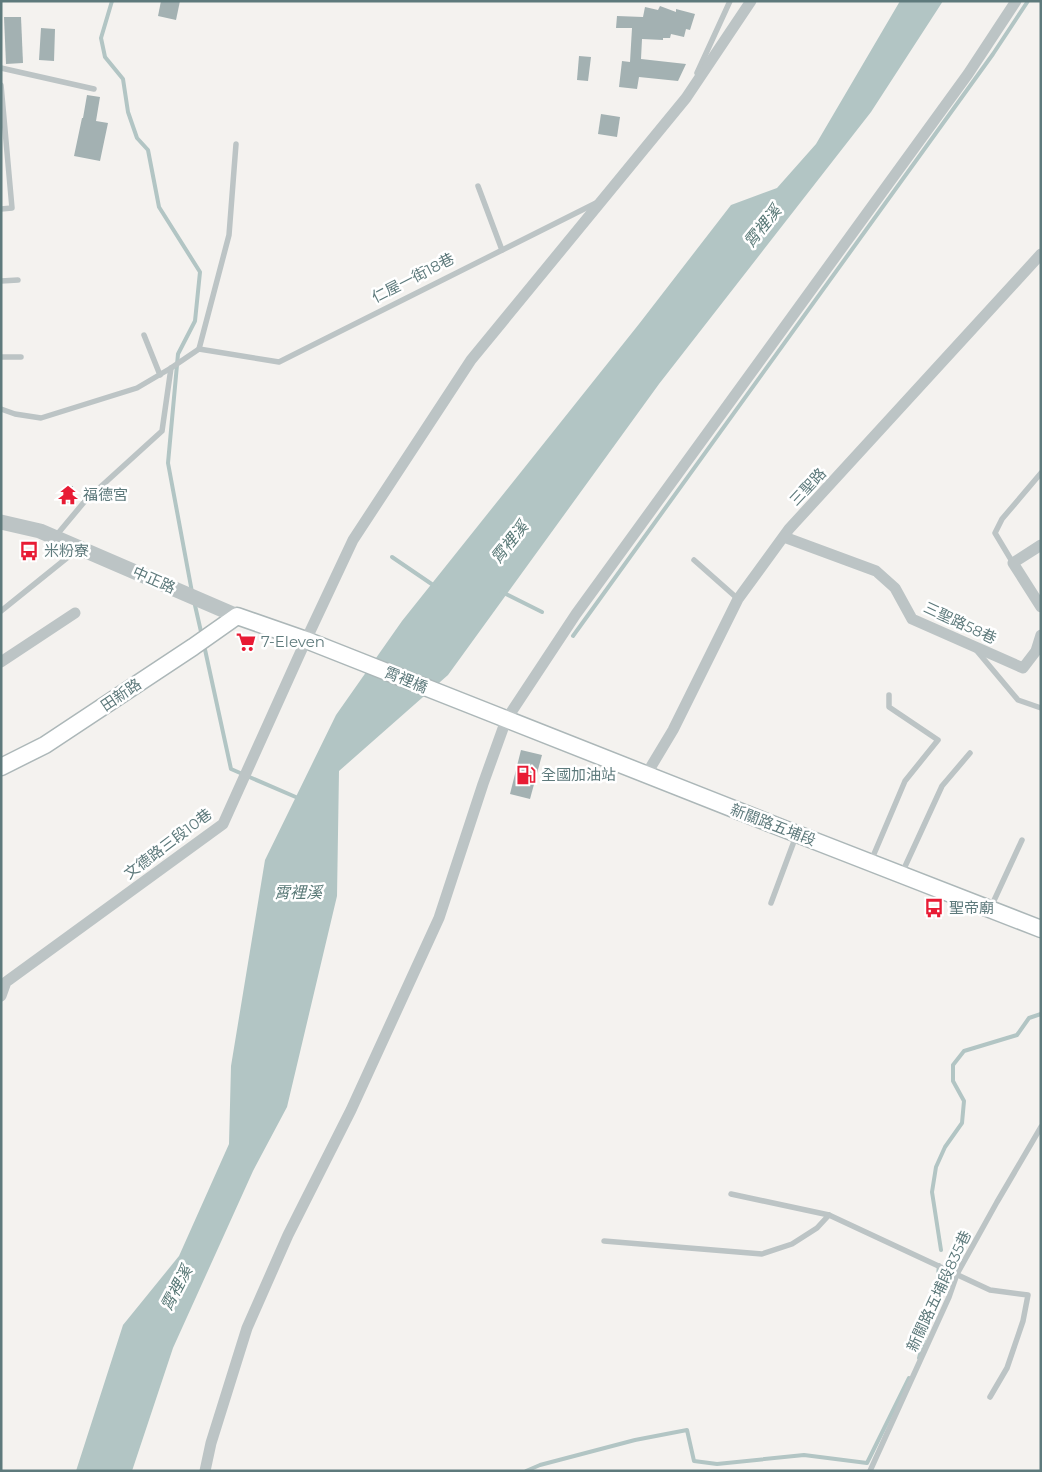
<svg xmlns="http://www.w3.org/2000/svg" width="1042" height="1472" viewBox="0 0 1042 1472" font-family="Montserrat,'Noto Sans TC',sans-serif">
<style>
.water{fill:#b2c5c4}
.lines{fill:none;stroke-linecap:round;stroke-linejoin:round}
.stream{stroke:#b2c5c4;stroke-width:4}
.building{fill:#a3b1b2}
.secondary-casing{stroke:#acb7b8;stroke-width:19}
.service{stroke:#bcc4c5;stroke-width:5.5}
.minor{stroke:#bcc4c5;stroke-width:11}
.tertiary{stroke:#bcc4c5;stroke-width:15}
.secondary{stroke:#fff;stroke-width:16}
.labels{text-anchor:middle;stroke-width:5;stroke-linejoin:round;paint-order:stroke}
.street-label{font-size:15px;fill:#5e7a7c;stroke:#fff}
.poi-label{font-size:15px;fill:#5e7a7c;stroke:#fff;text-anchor:start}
.water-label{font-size:16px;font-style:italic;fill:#587876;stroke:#fff}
</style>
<rect width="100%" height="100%" fill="#f4f2ef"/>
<path class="water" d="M900,1H943L871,112L659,384L448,675L339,771L337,896L287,1107L253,1171L173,1348L132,1471H76L123,1325L179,1256L229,1144L231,1066L265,860L336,715L402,621L639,324L731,205L777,188L816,144Z"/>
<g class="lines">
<g class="stream">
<path d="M112,1L101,38L105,57L123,79L128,112L137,138L148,150L159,207L200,272L195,321L178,354L168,463L192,592"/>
<path d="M392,557L436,587"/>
<path d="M502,592L542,612"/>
<path d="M194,601L202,636"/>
<path d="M573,636L993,54L1028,1"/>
<path d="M204,645L231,769L298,798"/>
<path d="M941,1250L932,1192L936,1167L945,1147L962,1123L964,1101L953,1081V1065L964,1051L1017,1035L1029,1018L1041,1014"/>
<path d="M919,1358L936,1297L939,1265"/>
<path d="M526,1471L540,1465L635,1440L687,1430L694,1461L717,1464L804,1455L867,1463L909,1378"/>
</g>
</g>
<g class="building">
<path d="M161,1H180L176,20L158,16Z"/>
<path d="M660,6L676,12V9L695,14L690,30L686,29L684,37L671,34L670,38H663V40L642,39L641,59L686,64L678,81L639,77L637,89L619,87L622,61L630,62L632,28H616L617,16L643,17L645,7L658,10Z"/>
<path d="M4,17H21L23,63L6,64Z"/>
<path d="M41,28L55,29L54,61L39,60Z"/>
<path d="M579,56L591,57L588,81L577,80Z"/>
<path d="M87,95L100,97L96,121L108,123L100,161L74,156L82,118H83Z"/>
<path d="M601,114L620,117L617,137L598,134Z"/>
<path d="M64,486H73V503H63Z"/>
<path d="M521,750L542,755L530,799L510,794Z"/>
</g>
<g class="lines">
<defs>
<path id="secondary" d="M1,767L45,745L193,647L237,616L306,640L797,834L1041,929"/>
</defs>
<use href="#secondary" class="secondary-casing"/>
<g class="service">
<path d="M1,68L94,89"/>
<path d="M697,73L730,1"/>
<path d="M1,85L12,208L1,209"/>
<path d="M478,186L502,250"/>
<path d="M1,281L18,280"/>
<path d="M144,335L160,375"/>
<path d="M199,349L229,235L236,144"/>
<path d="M1,357H21"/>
<path d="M1,409L15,414L41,418L137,388L171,368L199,349L279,362L596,203"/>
<path d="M55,537L85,501L162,431L171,368"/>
<path d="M694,560L738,599"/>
<path d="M1013,563L995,533L1002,519L1041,473"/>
<path d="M1,611L78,549"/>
<path d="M977,651L1018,700L1041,708"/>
<path d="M871,861L905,781L938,740L889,707V695"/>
<path d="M902,873L942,786L970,753"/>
<path d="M771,903L796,836"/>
<path d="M991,907L1022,840"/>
<path d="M731,1194L829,1215L990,1290L1028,1295L1023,1321L1007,1368L990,1397"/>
<path d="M604,1241L762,1254L792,1244L817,1228L829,1215"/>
<path d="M870,1471L949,1297L957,1274L997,1202L1041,1127"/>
</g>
<g class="minor">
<path d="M784,537L876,571L895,588L912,619L1023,668L1036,651L1041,635"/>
<path d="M1041,545L1013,563L1041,607"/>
<path d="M1,662L75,613"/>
<path d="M646,775L673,730L738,599L789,529L1041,254"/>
<path d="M1,996L6,982L223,824L306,640L353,540L471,360L686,98L751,1"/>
<path d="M205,1471L211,1443L247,1328L288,1235L351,1110L439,918L483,784L506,720L576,614L968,74L1016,1"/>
</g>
<path class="tertiary" d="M1,522L40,531L237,616"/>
<use href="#secondary" class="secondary"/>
</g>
<defs>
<symbol id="temple-bare" viewBox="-9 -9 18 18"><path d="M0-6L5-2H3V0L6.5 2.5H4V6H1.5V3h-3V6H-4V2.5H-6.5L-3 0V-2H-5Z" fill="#e81b34" stroke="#fff" stroke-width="2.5" paint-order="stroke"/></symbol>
<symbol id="bus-bare" viewBox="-9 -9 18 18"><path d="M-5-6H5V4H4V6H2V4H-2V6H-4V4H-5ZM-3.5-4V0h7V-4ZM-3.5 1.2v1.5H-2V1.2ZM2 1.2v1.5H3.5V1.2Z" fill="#e81b34" stroke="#fff" stroke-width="2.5" paint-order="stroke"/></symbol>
<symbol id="supermarket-bare" viewBox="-9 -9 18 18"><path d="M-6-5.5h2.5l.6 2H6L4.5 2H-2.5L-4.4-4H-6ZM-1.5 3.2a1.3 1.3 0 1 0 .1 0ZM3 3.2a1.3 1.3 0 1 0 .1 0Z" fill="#e81b34" stroke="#fff" stroke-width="2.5" paint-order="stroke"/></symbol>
<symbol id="fuel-bare" viewBox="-9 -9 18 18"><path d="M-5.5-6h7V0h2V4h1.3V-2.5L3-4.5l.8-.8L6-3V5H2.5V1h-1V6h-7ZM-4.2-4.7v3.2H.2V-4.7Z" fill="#e81b34" stroke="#fff" stroke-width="2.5" paint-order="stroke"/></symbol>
</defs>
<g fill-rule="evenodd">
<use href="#temple-bare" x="54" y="481" width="28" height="28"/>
<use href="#bus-bare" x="15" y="537" width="28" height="28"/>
<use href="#supermarket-bare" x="232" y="628" width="28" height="28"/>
<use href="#fuel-bare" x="512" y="761" width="28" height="28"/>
<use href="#bus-bare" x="920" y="894" width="28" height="28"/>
</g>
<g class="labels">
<g class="street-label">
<text transform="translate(413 278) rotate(-27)" y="5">仁屋一街18巷</text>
<text transform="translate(808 487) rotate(-47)" y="5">三聖路</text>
<text transform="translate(154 580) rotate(24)" y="5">中正路</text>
<text transform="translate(960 623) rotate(25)" y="5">三聖路58巷</text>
<text transform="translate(406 680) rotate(22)" y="5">霄裡橋</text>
<text transform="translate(121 695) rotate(-34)" y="5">田新路</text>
<text transform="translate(773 825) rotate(21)" y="5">新關路五埔段</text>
<text transform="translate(168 844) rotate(-37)" y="5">文德路三段10巷</text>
<text transform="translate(939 1291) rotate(-65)" y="5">新關路五埔段835巷</text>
</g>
<g class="poi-label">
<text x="83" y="500">福德宮</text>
<text x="44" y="556">米粉寮</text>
<text x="261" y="647">7-Eleven</text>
<text x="541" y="780">全國加油站</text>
<text x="949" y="913">聖帝廟</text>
</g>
<g class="water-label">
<text transform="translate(762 226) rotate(-51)" y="6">霄裡溪</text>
<text transform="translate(509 542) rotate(-51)" y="6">霄裡溪</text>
<text x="298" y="898">霄裡溪</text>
<text transform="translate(176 1288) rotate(-62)" y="6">霄裡溪</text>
</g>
</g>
<rect width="1042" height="1472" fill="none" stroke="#5e7a7c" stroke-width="5"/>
</svg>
